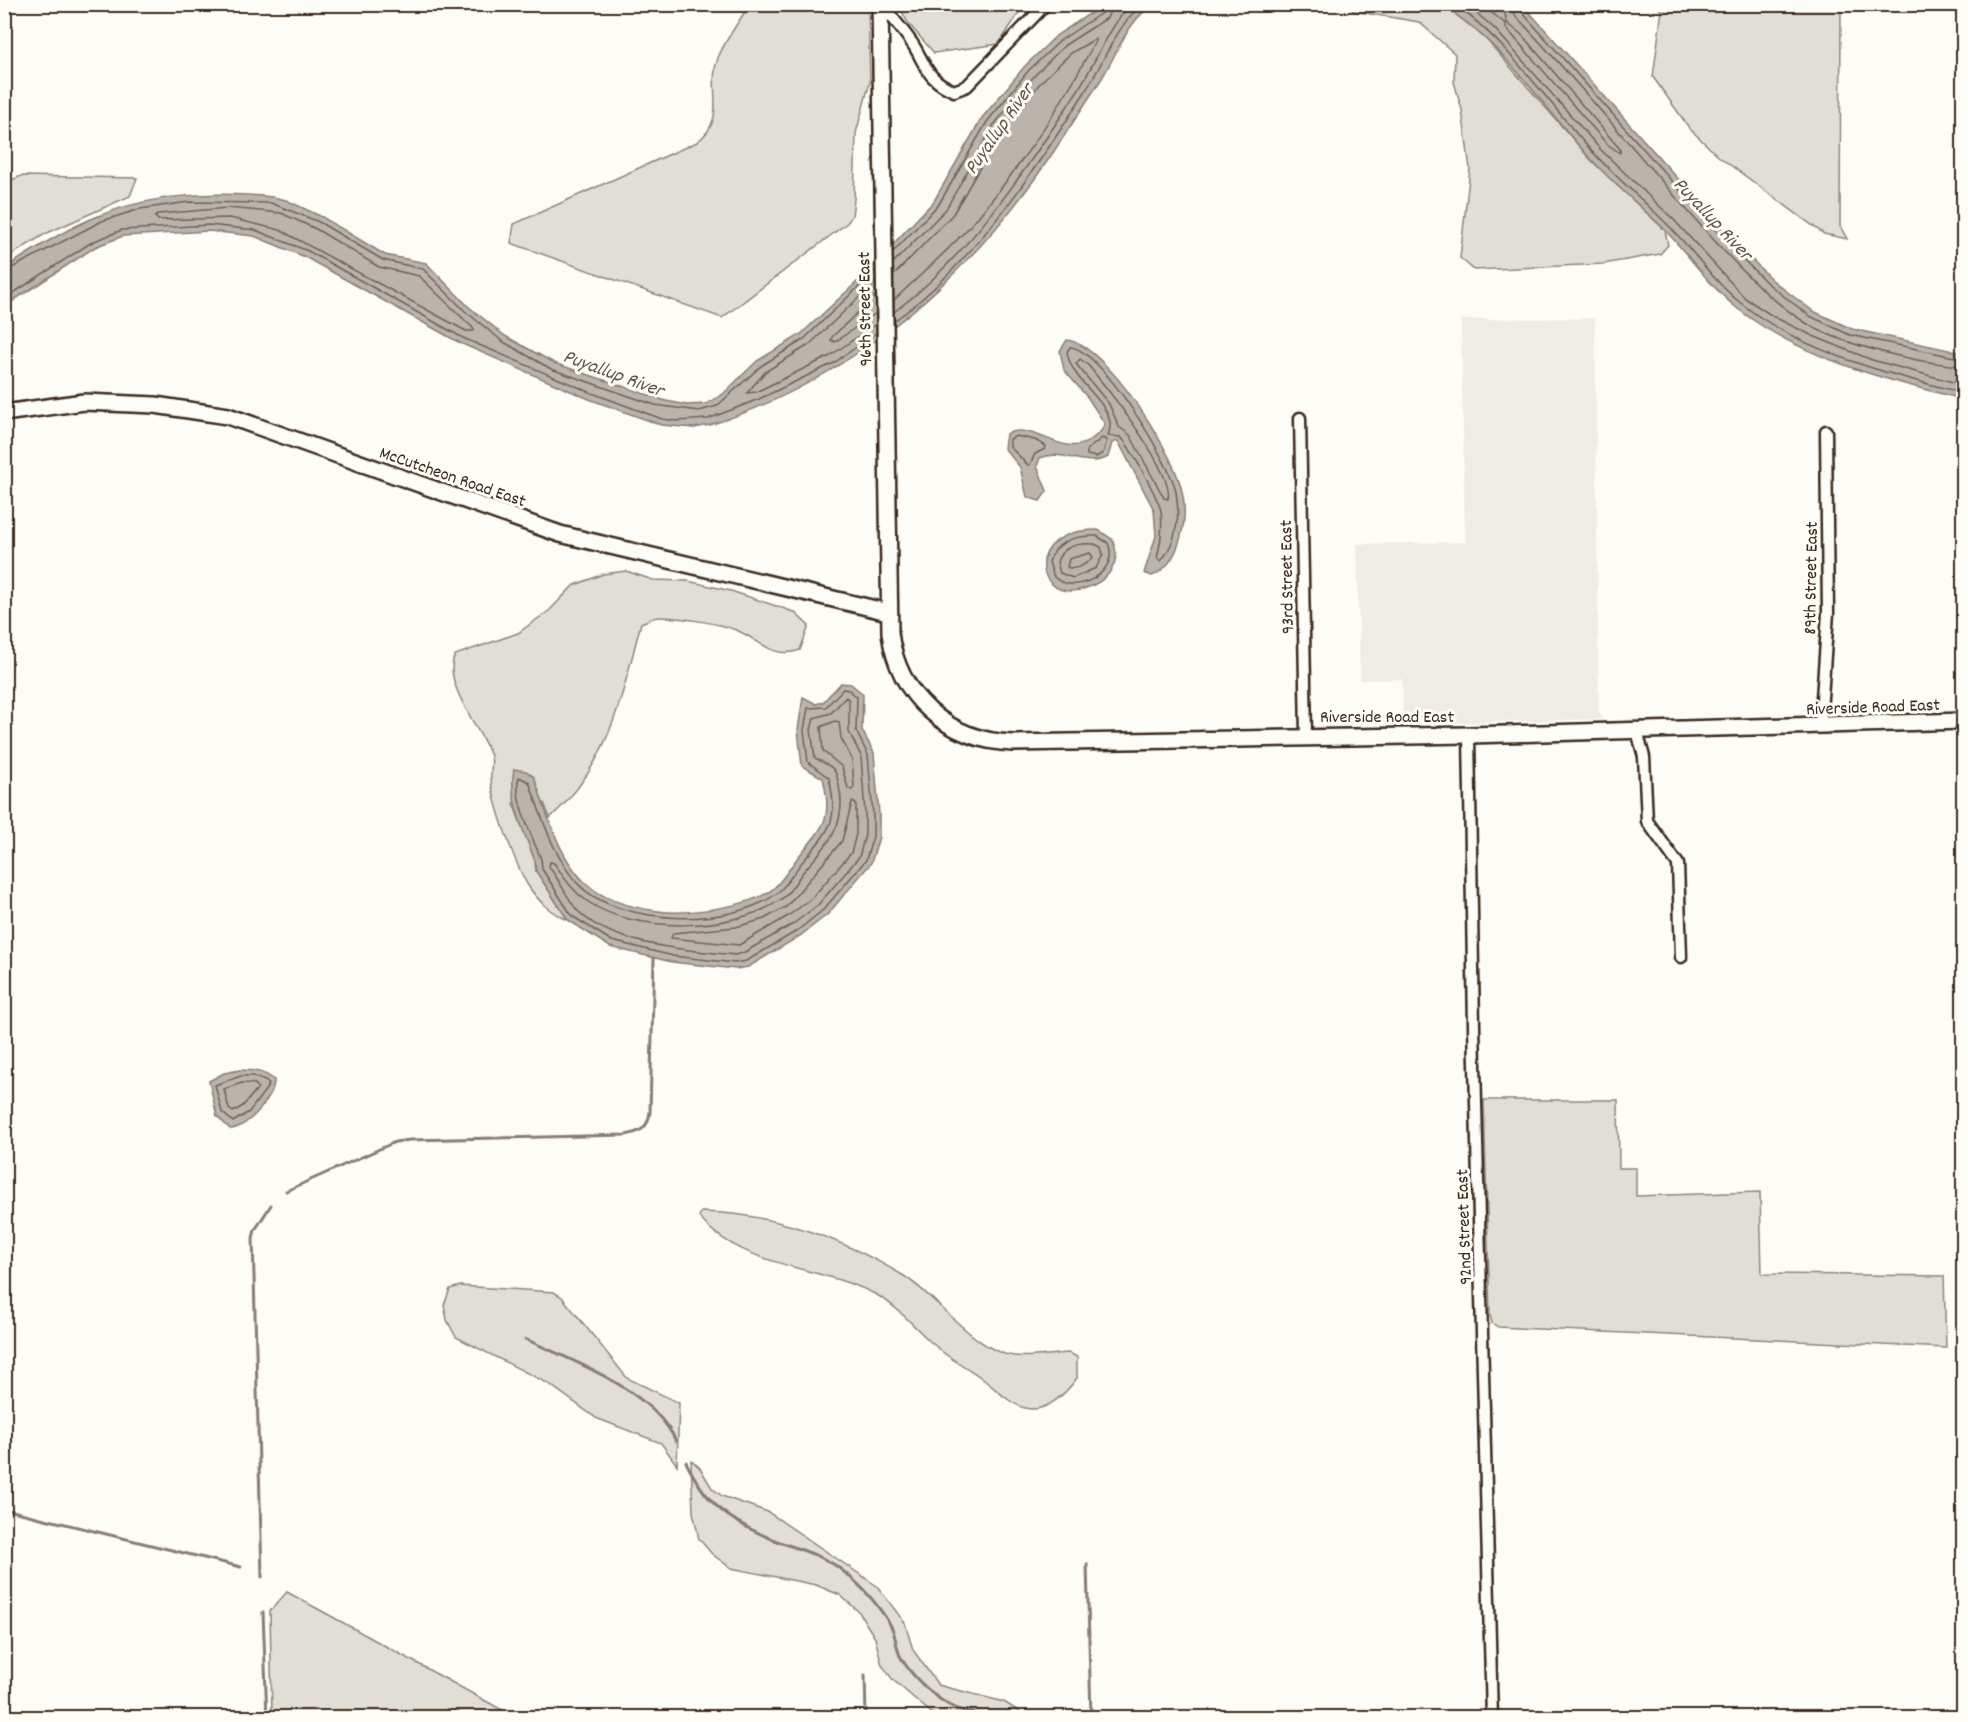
<svg xmlns="http://www.w3.org/2000/svg" width="1968" height="1722" viewBox="0 0 1968 1722" font-family="Dekko,sans-serif">
<style>
.built{fill:#efece7}
.green{fill:#e1ded7;stroke:#8e847a;stroke-width:1.5}
.water{fill:#bbb4ad;stroke:#887d74;stroke-width:1.5}
.lines{fill:none;stroke-linecap:round;stroke-linejoin:round}
.shore{stroke:#6e6157;stroke-width:1.5}
.stream{stroke:#887d74;stroke-width:3}
.street-casing{stroke:#3b2a1e;stroke-width:15}
.secondary-casing{stroke:#3b2a1e;stroke-width:20}
.street{stroke:#fdfcf7;stroke-width:10}
.secondary{stroke:#fdfcf7;stroke-width:15}
.labels{text-anchor:middle;stroke-width:6;stroke-linejoin:round;paint-order:stroke}
.street-label{font-size:18px;fill:#3b2a1e;stroke:#fdfcf7}
.water-label{font-size:20px;font-style:italic;fill:#615349;stroke:#fdfcf7}
</style>
<rect width="100%" height="100%" fill="#fdfcf7"/>
<filter id="ink" filterUnits="userSpaceOnUse"><feTurbulence type="fractalNoise" baseFrequency=".0167" numOctaves="2"/><feDisplacementMap in="SourceGraphic" scale="12" xChannelSelector="R" yChannelSelector="G"/><feConvolveMatrix kernelMatrix="1 2 1 2 8 2 1 2 1" color-interpolation-filters="sRGB"/></filter>
<g filter="url(#ink)">
<path class="built" d="M1595,318L1599,711L1603,719L1403,724L1402,679L1360,680L1357,544L1465,542L1461,320Z"/>
<g class="green">
<path d="M749,5H868L870,82L856,133L854,199L852,216L847,223L722,318L511,243L514,224L697,142C729,118 706,88 718,58C725,40 739,22 749,5Z"/>
<path d="M899,5H1024L999,44L934,53L908,23Z"/>
<path d="M1348,5H1441L1456,13L1486,39L1591,160L1665,230L1668,245L1660,254L1603,264L1474,270L1460,258L1470,169L1462,110L1454,82L1455,54L1419,22L1353,11Z"/>
<path d="M1653,5H1841L1840,226L1847,239L1824,234L1718,156L1690,129L1653,77L1662,10Z"/>
<path d="M21,176L137,178L130,196L45,234L5,259V183Z"/>
<path d="M626,571L653,580L688,581L731,591L794,612L809,626L800,650C773,660 759,639 736,630C718,623 679,617 659,617C653,617 647,621 641,623C621,698 610,764 550,818L544,803H513L535,861L536,871L568,920C551,913 537,900 527,884C515,863 493,803 491,779C490,771 493,763 491,756C481,729 441,682 455,655L518,633L550,610L573,586L603,574Z"/>
<path d="M1484,1100H1618L1619,1168H1636V1196L1760,1192L1762,1274L1944,1276L1946,1348L1498,1327L1492,1323L1490,1315Z"/>
<path d="M701,1212C773,1213 843,1239 904,1276C938,1297 974,1351 1014,1356C1031,1358 1051,1354 1069,1353L1077,1357V1378C1066,1393 1046,1414 1025,1408C1010,1404 996,1389 984,1380C970,1368 952,1361 939,1349C917,1332 902,1309 877,1295C822,1266 741,1268 699,1217Z"/>
<path d="M460,1286L554,1292L562,1297L627,1378L679,1403L677,1465L661,1443L596,1418L549,1384L456,1337L447,1320L444,1305L450,1289Z"/>
<path d="M691,1460L700,1468L712,1488L722,1496L768,1512L877,1586L905,1623L913,1650L938,1685L1004,1702L1028,1717H936L893,1680L882,1665L875,1638L859,1612L840,1595L816,1585L731,1568L712,1554L699,1539L693,1512Z"/>
<path d="M287,1592L515,1717H272L270,1611Z"/>
</g>
<g class="water">
<path d="M1103,5H1153C1127,21 1118,52 1102,78C1089,98 1075,119 1062,139C978,269 860,377 710,425L694,428L661,425L589,399L460,343L305,257L254,236L209,231L123,236L95,247L5,306V268C35,249 67,228 101,215C153,194 216,191 272,197L286,200L322,217L385,255L426,263L469,307L505,336L554,363L666,401L687,405L706,404L722,395L757,361L800,335L858,281L934,201L982,118L1025,66L1057,35Z"/>
<path d="M1441,5H1523L1730,237L1771,279L1794,297L1813,311L1852,329L1963,353V399C1888,381 1799,357 1738,309C1711,288 1688,254 1664,229C1636,202 1605,177 1580,147C1538,98 1497,38 1441,5Z"/>
<path d="M1067,340C1106,345 1171,449 1181,487C1189,515 1182,563 1152,576L1144,573L1156,536L1154,510L1118,441L1112,443L1108,457C1086,469 1062,448 1040,458L1037,466L1047,491L1040,501L1027,497L1020,467L1004,448L1006,434C1035,420 1065,462 1093,438C1098,434 1103,431 1105,424L1088,398L1064,370L1060,351Z"/>
<path d="M1098,530L1112,539C1118,552 1117,562 1109,573C1103,581 1095,585 1086,588C1035,607 1020,529 1098,530Z"/>
<path d="M841,683L851,684L863,694L862,730L874,753L879,814V837L871,863L828,914L800,936L748,967L736,969L672,962L610,947L568,920L536,871L535,861C524,831 508,801 514,769L526,771L534,777C548,815 560,865 593,889C610,902 638,909 658,911C685,915 753,907 774,888C783,880 791,866 799,856C824,826 833,820 823,778L802,766L798,730L803,697L816,704L823,702Z"/>
<path d="M240,1070C253,1070 264,1071 274,1080C275,1096 247,1129 230,1129L217,1116L209,1081L224,1073Z"/>
</g>
<g class="lines">
<g class="shore">
<path d="M1453,4C1499,33 1545,97 1581,139C1607,170 1639,196 1668,225C1692,249 1715,283 1742,304C1802,352 1890,375 1964,393"/>
<path d="M1466,4L1495,29L1601,150L1674,220L1745,298L1774,317L1813,336L1872,360L1964,385"/>
<path d="M1480,4L1506,24V28L1607,144L1620,153V149L1521,34L1507,23L1503,4"/>
<path d="M1512,4L1515,15C1574,78 1630,145 1687,210C1723,250 1760,294 1806,323C1841,345 1922,364 1964,366"/>
<path d="M1519,4L1521,11L1725,241L1767,283L1790,301L1810,316L1850,335L1964,359"/>
<path d="M228,208L281,213L316,229L379,267L419,276L473,328L474,331H466L280,230L230,218L158,220L155,217L158,214Z"/>
<path d="M893,252L939,204L987,122L1029,70L1061,40L1103,12L1105,4"/>
<path d="M893,263L946,209L993,126L1035,75L1065,45L1107,18L1113,4"/>
<path d="M4,272L102,221L140,209L189,202L271,203L319,222L383,260L423,269L465,311L502,341L551,369L655,405L699,411L717,406L761,366L803,340L875,271"/>
<path d="M893,276L953,214L1001,131L1042,81L1071,53L1095,39V42C1063,103 1022,164 978,217C953,247 922,273 894,300"/>
<path d="M875,282L809,345L765,372L747,393L756,392L830,356L876,324"/>
<path d="M876,295L832,337L831,340L835,342L876,313"/>
<path d="M4,299L92,242L122,230L209,225L255,230L308,251L463,338L592,393L662,419L677,421L708,419L759,399L834,363L876,333"/>
<path d="M894,312C969,256 1028,167 1078,90C1096,62 1108,28 1131,4"/>
<path d="M894,321C970,267 1034,172 1083,95C1102,67 1115,26 1143,4"/>
<path d="M1070,347C1099,347 1171,463 1176,492C1180,516 1177,541 1161,561L1157,558C1161,542 1163,528 1161,511C1158,498 1131,448 1121,437L1108,436C1109,432 1111,426 1110,422C1104,396 1072,382 1067,352Z"/>
<path d="M1080,359L1088,365C1106,387 1175,472 1168,499L1164,498L1130,435L1119,427L1109,404L1076,364Z"/>
<path d="M1016,436L1035,440L1046,446L1045,449L1035,454L1029,466L1010,447V439Z"/>
<path d="M1102,438L1107,440L1103,453L1096,457L1087,455V450Z"/>
<path d="M1097,536L1108,543C1121,572 1075,597 1054,577L1049,562C1056,540 1076,535 1097,536Z"/>
<path d="M1094,544L1101,547L1103,555L1096,568L1073,578L1060,573L1057,562C1062,546 1079,543 1094,544Z"/>
<path d="M1090,553L1093,557C1087,564 1076,571 1067,567L1069,559Z"/>
<path d="M843,689L849,690L857,697L856,731L868,755L873,814V836L866,860L823,910L797,931L746,961L735,963L673,956L612,941L572,916L542,869L541,859C533,838 512,797 519,777L529,782C542,816 553,857 578,884C618,926 731,928 776,894C787,886 795,869 805,859C831,828 839,820 829,778L808,762L804,730L808,708L826,707Z"/>
<path d="M846,697L849,700V732L861,756L865,814V835L859,857L818,905L793,924L743,953L735,955C688,950 611,946 577,910C566,897 560,880 549,867L550,862L554,863C564,877 572,891 587,901C632,934 735,932 780,900C790,894 796,881 803,872C824,848 846,828 840,792C839,786 838,776 834,770C829,764 821,762 815,758L811,730L814,718L831,713Z"/>
<path d="M835,721L839,722L841,738L852,759L854,787L852,790L848,788L842,767L823,751L821,727Z"/>
<path d="M852,802L856,804V834L851,853L812,898L788,916L739,945L671,938L673,933L736,927L764,919L786,907L842,841Z"/>
<path d="M241,1076H253L267,1082L269,1085L249,1112L233,1122L222,1112L215,1085Z"/>
<path d="M242,1083L255,1084L258,1088L243,1106L233,1112L229,1109L224,1089Z"/>
</g>
<g class="stream">
<path d="M286,1191L395,1142L410,1140L626,1135C641,1132 648,1128 650,1112L654,958"/>
<path d="M525,1339C574,1361 652,1390 676,1441"/>
<path d="M686,1462C707,1505 729,1521 772,1539C794,1548 820,1554 839,1568C860,1584 878,1604 891,1626C896,1636 896,1647 900,1656C911,1676 936,1700 957,1709C970,1714 985,1713 997,1718"/>
<path d="M4,1509L241,1567"/>
<path d="M1087,1564L1091,1718"/>
<path d="M262,1577L253,1238L255,1230L271,1205"/>
<path d="M263,1612L267,1718"/>
<path d="M865,1675L866,1718"/>
</g>
<defs>
<g id="street">
<path d="M882,4C892,18 905,32 914,46C927,68 928,80 954,91L967,86L1046,4"/>
<path d="M1300,418L1306,736"/>
<path d="M1820,726L1828,613L1826,431"/>
<path d="M1637,731L1644,757L1647,821L1678,864L1681,957"/>
<path d="M1469,735L1474,1026L1492,1718"/>
</g>
<g id="secondary">
<path d="M880,4L890,633C898,697 949,741 1013,743L1469,735L1964,721"/>
<path d="M4,413L84,402L155,405L228,416L560,534L888,612"/>
</g>
</defs>
<use href="#street" class="street-casing"/>
<use href="#secondary" class="secondary-casing"/>
<use href="#street" class="street"/>
<use href="#secondary" class="secondary"/>
</g>
</g>
<g class="labels">
<g class="street-label">
<text transform="translate(864 309) rotate(-91)" y="6">96th Street East</text>
<text transform="translate(453 476) rotate(19)" y="6">McCutcheon Road East</text>
<text transform="translate(1286 577) rotate(-91)" y="6">93rd Street East</text>
<text transform="translate(1810 578) rotate(-89)" y="6">89th Street East</text>
<text transform="translate(1873 706) rotate(-2)" y="6">Riverside Road East</text>
<text x="1387" y="722">Riverside Road East</text>
<text transform="translate(1463 1227) rotate(-92)" y="6">92nd Street East</text>
</g>
<g class="water-label">
<text transform="translate(998 128) rotate(-55)" y="7">Puyallup River</text>
<text transform="translate(1714 218) rotate(47)" y="7">Puyallup River</text>
<text transform="translate(614 372) rotate(20)" y="7">Puyallup River</text>
</g>
</g>
<rect width="1968" height="1722" fill="none" stroke="#fdfcf7" stroke-width="24"/>
<rect x="12" y="12" width="1944" height="1698" fill="none" stroke="#3b2a1e" stroke-width="2" filter="url(#ink)"/>
</svg>
